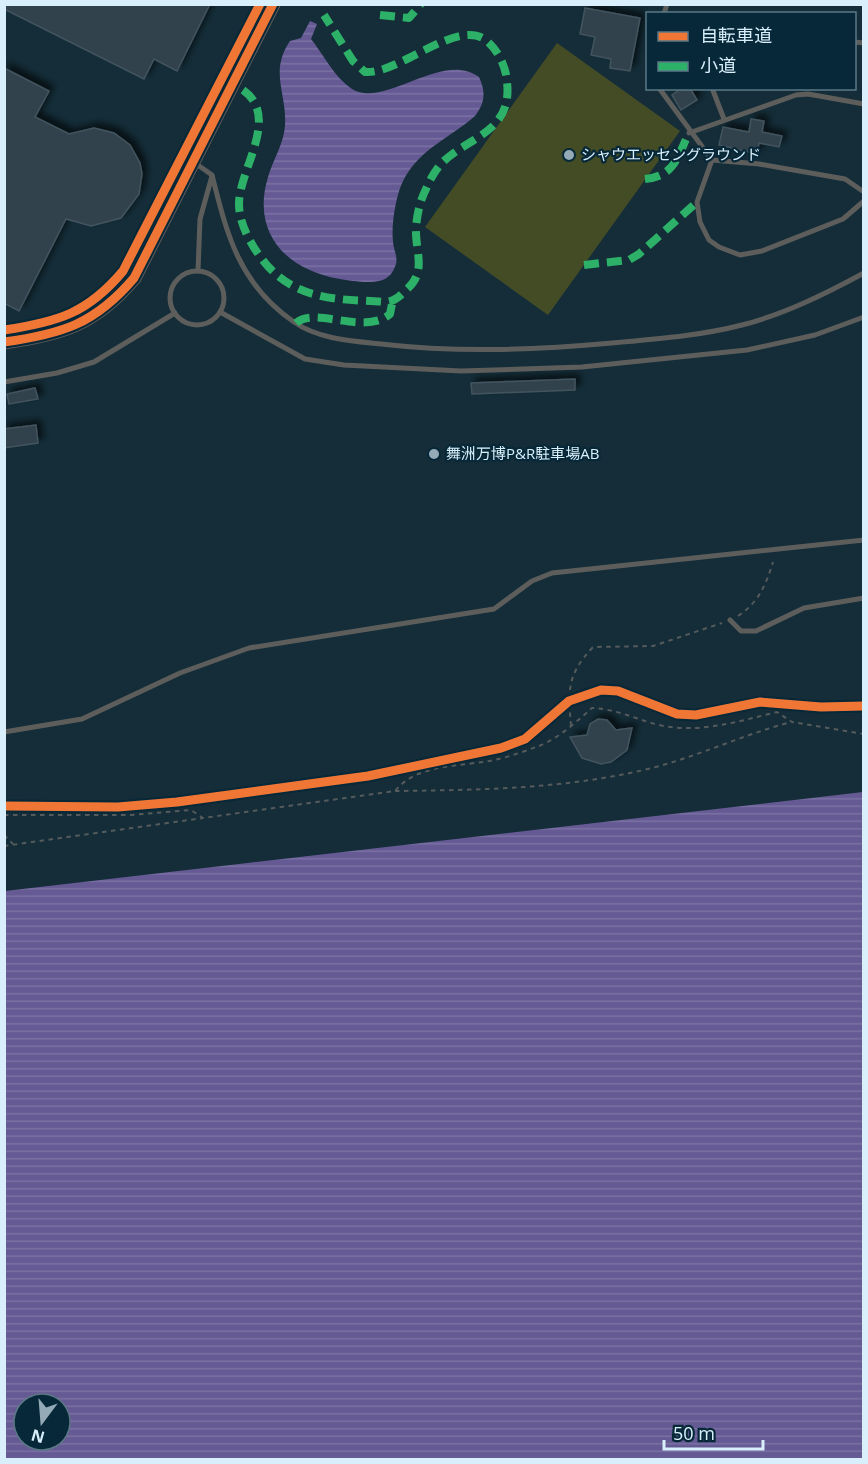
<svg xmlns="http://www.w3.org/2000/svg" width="868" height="1464" viewBox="0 0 868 1464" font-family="'Open Sans','Noto Sans JP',sans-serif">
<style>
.garden{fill:#444c26}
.water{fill:url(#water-rules);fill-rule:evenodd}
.building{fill:#32424d;stroke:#43545e;stroke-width:1.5;filter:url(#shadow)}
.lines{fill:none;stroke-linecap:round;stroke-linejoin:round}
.path{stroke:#555b5d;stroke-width:2;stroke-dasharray:4.5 4.5;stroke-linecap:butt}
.lane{stroke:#5d5e5c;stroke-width:5}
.secondary{stroke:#605e5d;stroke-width:15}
.quiet{stroke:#2db169;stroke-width:8;stroke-dasharray:15 8;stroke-linecap:butt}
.cycleway-casing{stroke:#072838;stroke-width:13}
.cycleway{stroke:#f07635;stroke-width:9}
.poi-dot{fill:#94abb7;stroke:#072838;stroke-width:2}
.labels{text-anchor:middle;stroke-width:4.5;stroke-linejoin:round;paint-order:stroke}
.poi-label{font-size:15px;fill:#d9effc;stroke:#072838;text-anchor:start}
</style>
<defs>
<pattern id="water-rules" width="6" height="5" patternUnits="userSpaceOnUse" patternTransform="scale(1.5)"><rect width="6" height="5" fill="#655a93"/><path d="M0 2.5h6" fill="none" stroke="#7a72a3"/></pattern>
<filter id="shadow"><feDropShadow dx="5" dy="-5" stdDeviation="3" flood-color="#0009"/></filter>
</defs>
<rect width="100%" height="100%" fill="#142d38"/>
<path class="garden" d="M557,43L680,131L548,315L425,227Z"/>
<g class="water">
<path d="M310,21L317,24L311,39C324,55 334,77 352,89C385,109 442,50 479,77C486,92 485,103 475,116C450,138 421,148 404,179C396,194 391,224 393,241C393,249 398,256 396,264C395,267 392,274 389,276C379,286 353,281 340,279C286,270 251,233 268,177C273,159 284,144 285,125C287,93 269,72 290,41L301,38Z"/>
<path d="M863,792V1459H5V891ZM24,1404H60V1440H24Z"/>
</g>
<g class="building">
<path d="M4,4H210L177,71L154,59L144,79L4,9Z"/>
<path d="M585,8L640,18L630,71L610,68L611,59L591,55L595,37L580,34Z"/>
<path d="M4,68L49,91L35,117L69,134L94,128L114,133L130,145L140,163L142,174L139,194L121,218L91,226L66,219L19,311L4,303Z"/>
<path d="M682,88H690L697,100L681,110L672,95Z"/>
<path d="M751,119L764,121L762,132L782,136L779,147L759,143L757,154L719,145L723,127L749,132Z"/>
<path d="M575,379V390L472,394L471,383Z"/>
<path d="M35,388L38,399L9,404L7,394Z"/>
<path d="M36,425L38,443L4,448V429Z"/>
<path d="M598,719L607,720L616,730L632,728L627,750L611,762L601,764L582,758L570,737L587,735L590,724Z"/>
</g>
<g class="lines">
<g class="path">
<path d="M738,616C758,603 766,585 773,562"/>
<path d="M571,726C568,689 567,675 593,647L653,646L722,623"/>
<path d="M395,791C479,790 565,789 648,769C697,757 742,735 791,722"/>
<path d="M4,815H131L191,810L203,818L395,791C418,763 461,767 494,760C509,757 525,751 539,746C559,738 576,722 592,708C618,709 639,721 664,726C703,733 739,721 777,712L792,722L864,734"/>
<path d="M4,835L13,844"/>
<path d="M4,846L203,818"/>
</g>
<g class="lane">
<path d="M664,14L667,4"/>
<path d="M854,42L864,43"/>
<path d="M659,88L712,160L697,202L700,222L709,240L719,247L740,255L762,251L843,219L864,201"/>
<path d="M712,88L724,119"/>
<path d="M689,133L796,95L808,94L864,104"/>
<path d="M712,160L759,164L845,179L864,192"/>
<path d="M195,163L212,175C227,235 239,284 294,322C318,339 352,341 381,344C459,353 534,350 612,343C656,339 699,336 742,325C785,314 825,294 864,273"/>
<path d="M198,271L200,219L212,176"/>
<circle cx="197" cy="298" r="27"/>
<path d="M220,312L305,359L344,365L461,371L582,367L747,350L815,335L864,317"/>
<path d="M4,382L57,373L94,362L175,313"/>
<path d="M730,620L741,631H756L804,608L864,598"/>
<path d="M4,732L82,719L180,673L249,648L494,609L532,581L552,573L864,540"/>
</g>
<path class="secondary" d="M4,342C62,334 95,324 134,278L273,4"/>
<g class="quiet">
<path d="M380,15L409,18L421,4"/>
<path d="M243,90C281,117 239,169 239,204C239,222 249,241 259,255C272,274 291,288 313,294C336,301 362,300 386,302C395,301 399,297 405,291C428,272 415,253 416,228C417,214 420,201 426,189C429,181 435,171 440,165C465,137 513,134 507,82C506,67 499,52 488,42C460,15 399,75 365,72L353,61L324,15"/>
<path d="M645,179C675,176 677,157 689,133"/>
<path d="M584,265L629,260L639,254L697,202"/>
<path d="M296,323C315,306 365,336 390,314L392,304L386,302"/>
</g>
<defs>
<g id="cycleway">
<path d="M4,330C58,322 88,313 123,271L260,4"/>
<path d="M4,342C62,334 95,324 134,278L273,4"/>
<path d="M4,806L118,807L177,802L368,776L501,748L525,739L569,701L601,690L618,691L677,714L696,715L760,702L821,707L864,706"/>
</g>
</defs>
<use href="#cycleway" class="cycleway-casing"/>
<use href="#cycleway" class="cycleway"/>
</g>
<g class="poi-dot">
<circle cx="569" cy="155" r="6"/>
<circle cx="434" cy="454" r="6"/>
</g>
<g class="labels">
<g class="poi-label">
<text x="581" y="160">シャウエッセングラウンド</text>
<text x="446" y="459">舞洲万博P&amp;R駐車場AB</text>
</g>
</g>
<rect width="868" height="1464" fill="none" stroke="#d9effc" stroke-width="12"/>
<rect x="646" y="12" width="210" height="78" fill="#072838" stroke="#5b7886" stroke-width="1.5"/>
<rect x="658" y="32" width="30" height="9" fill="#f07635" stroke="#5b7886" stroke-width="1.5"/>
<text x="700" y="42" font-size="18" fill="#d9effc">自転車道</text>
<rect x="658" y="62" width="30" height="9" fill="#2db169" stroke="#5b7886" stroke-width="1.5"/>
<text x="700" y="72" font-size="18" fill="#d9effc">小道</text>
<g transform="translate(42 1422) rotate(196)"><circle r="28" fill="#072838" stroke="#5b7886" stroke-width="1.5"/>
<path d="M0-4.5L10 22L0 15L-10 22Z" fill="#94abb7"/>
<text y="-9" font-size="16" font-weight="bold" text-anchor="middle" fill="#d9effc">N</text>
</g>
<path d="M664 1440v9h99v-9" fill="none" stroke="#d9effc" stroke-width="3"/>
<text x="673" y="1440" font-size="18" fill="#d9effc" stroke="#072838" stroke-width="4.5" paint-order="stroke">50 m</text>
</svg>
